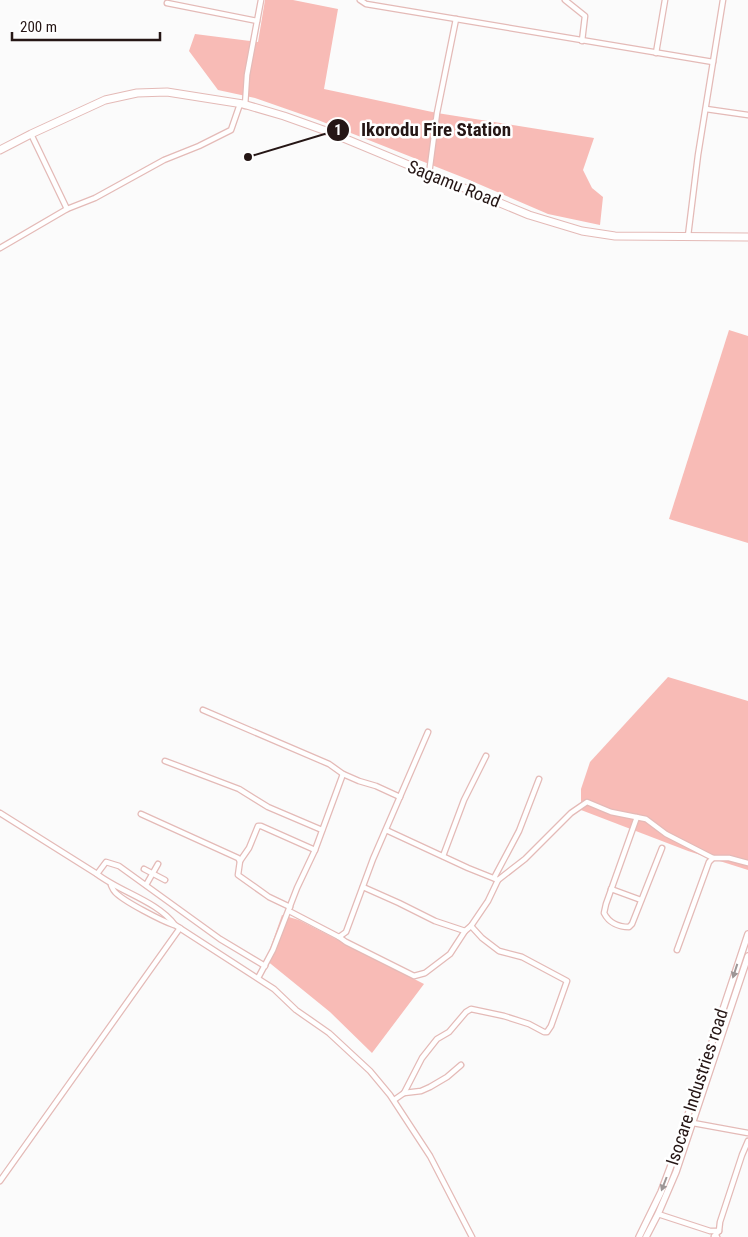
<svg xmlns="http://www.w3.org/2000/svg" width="748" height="1237" viewBox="0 0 748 1237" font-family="'Roboto Condensed',sans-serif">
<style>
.green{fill:#f8bbb6}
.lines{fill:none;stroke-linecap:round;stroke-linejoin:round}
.minor-casing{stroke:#e4bab7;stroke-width:7}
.tertiary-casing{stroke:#e4bab7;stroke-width:8}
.trunk-casing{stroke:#e4bab7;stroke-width:9}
.minor{stroke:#fff;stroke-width:4.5}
.tertiary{stroke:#fff;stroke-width:5.5}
.trunk{stroke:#fff;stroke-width:7}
.oneway{fill:#9d9696}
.labels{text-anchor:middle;stroke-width:5;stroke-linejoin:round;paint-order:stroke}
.street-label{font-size:18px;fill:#251615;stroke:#fff}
.leader{fill:none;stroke:#251615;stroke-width:2}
.callout-dot{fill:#251615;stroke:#fff;stroke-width:2}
.mark-label{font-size:15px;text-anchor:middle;font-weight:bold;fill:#fff}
.callout-label{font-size:19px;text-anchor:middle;font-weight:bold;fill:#251615;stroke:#fff;stroke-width:5;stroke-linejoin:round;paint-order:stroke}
</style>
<rect width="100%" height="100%" fill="#fbfbfb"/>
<g class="green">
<path d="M265,0H293L338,9L324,89L437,113L594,138L583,170L592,188L603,197L600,225L548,214L467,179L318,120L255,98L218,90L189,51L195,34L258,42Z"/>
<path d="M729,330L748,336V543L669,519Z"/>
<path d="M668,677L748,701V870L688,851L581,810V789L590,762Z"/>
<path d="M282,915L299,920L424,984L372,1053L330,1012L266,960Z"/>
</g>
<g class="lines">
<defs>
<g id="minor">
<path d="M360,0L366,4L713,62"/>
<path d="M565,0L585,16L582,41"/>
<path d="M167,3L257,21"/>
<path d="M656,53L665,0"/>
<path d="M245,106L247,75L261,0"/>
<path d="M706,109L748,115"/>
<path d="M31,134L67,209"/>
<path d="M429,174L437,113L456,19"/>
<path d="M688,236L698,155L723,0"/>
<path d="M0,248L67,209L95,198L164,160L199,146L231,130L240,104"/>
<path d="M203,710L329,764L343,774L359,781L376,786L400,797"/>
<path d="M165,761L239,789L268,807L322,830"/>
<path d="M0,813L97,874C120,892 157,901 175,925L274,989L296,1010L329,1033L370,1071L390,1095L430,1156L472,1237"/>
<path d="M141,814L238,858L240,861L238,875L269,897L290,907"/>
<path d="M637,817L606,904L604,913C609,923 619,927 629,927L632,924L662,848"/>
<path d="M386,830L468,868L498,880"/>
<path d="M443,856L464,800L486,756"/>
<path d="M240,861L249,848L258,826H261L315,850"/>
<path d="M144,869L165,880"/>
<path d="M97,874L106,862L119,866L220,939L265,966"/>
<path d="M494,878L519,831L539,779"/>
<path d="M111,885C112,887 113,890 115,892C123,901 162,921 174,925"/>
<path d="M146,885L158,864"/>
<path d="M363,887L399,903L435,921L465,931"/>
<path d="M611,889L641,900"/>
<path d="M289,911L339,937L346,932L373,859L428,732"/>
<path d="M339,937L346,942L414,976L425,973L450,954L465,931L471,926L488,901L498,880L525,859L571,813L587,802L611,812L646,819L666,834L713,858"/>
<path d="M677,950L709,862L713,858H729L748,863"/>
<path d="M258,978L273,950L297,888L315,850L343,774"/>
<path d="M404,1093L422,1058L437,1039L449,1032L466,1012L471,1009L504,1016L529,1024L544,1032H547L551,1026L567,981L522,957L499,951L482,938L471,926"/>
<path d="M394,1100L404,1093L421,1091L430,1087L447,1077L461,1065"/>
<path d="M693,1123L748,1133"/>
<path d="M0,1181L180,928"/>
<path d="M658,1214L710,1231H719"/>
<path d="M717,1237L714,1236L719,1231L720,1222L742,1155L748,1141"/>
</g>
<g id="tertiary">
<path d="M639,1237L661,1192L673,1160L748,934"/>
<path d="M646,1237L658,1214L676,1172L748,956"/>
</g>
<path id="trunk" d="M0,150L31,134L105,100L137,93L167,92L243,104L284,116L329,132L529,215L582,231L615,236L748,237"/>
</defs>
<use href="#minor" class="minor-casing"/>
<use href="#tertiary" class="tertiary-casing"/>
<use href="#trunk" class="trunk-casing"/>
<use href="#minor" class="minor"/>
<use href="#tertiary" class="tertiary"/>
<use href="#trunk" class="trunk"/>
</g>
<defs><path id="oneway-solid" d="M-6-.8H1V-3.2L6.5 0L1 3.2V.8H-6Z" transform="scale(1.25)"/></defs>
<g class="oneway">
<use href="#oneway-solid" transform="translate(735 971) rotate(108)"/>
<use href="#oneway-solid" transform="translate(664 1184) rotate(111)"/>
</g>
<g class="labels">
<g class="street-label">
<text transform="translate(454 184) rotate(22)" y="6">Sagamu Road</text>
<text transform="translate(697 1087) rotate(-72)" y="6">Isocare Industries road</text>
</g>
</g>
<path class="leader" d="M248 157L338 130"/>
<g class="callout-dot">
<circle cx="248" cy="157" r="5"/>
<circle cx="338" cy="130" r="12"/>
</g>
<g class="mark-label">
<text x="338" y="135">1</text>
</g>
<g class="callout-label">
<text x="436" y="136">Ikorodu Fire Station</text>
</g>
<path d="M12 32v8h148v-8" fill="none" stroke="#251615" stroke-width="2.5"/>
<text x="20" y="32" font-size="15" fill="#251615" stroke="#ffffff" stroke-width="4" paint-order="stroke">200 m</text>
</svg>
